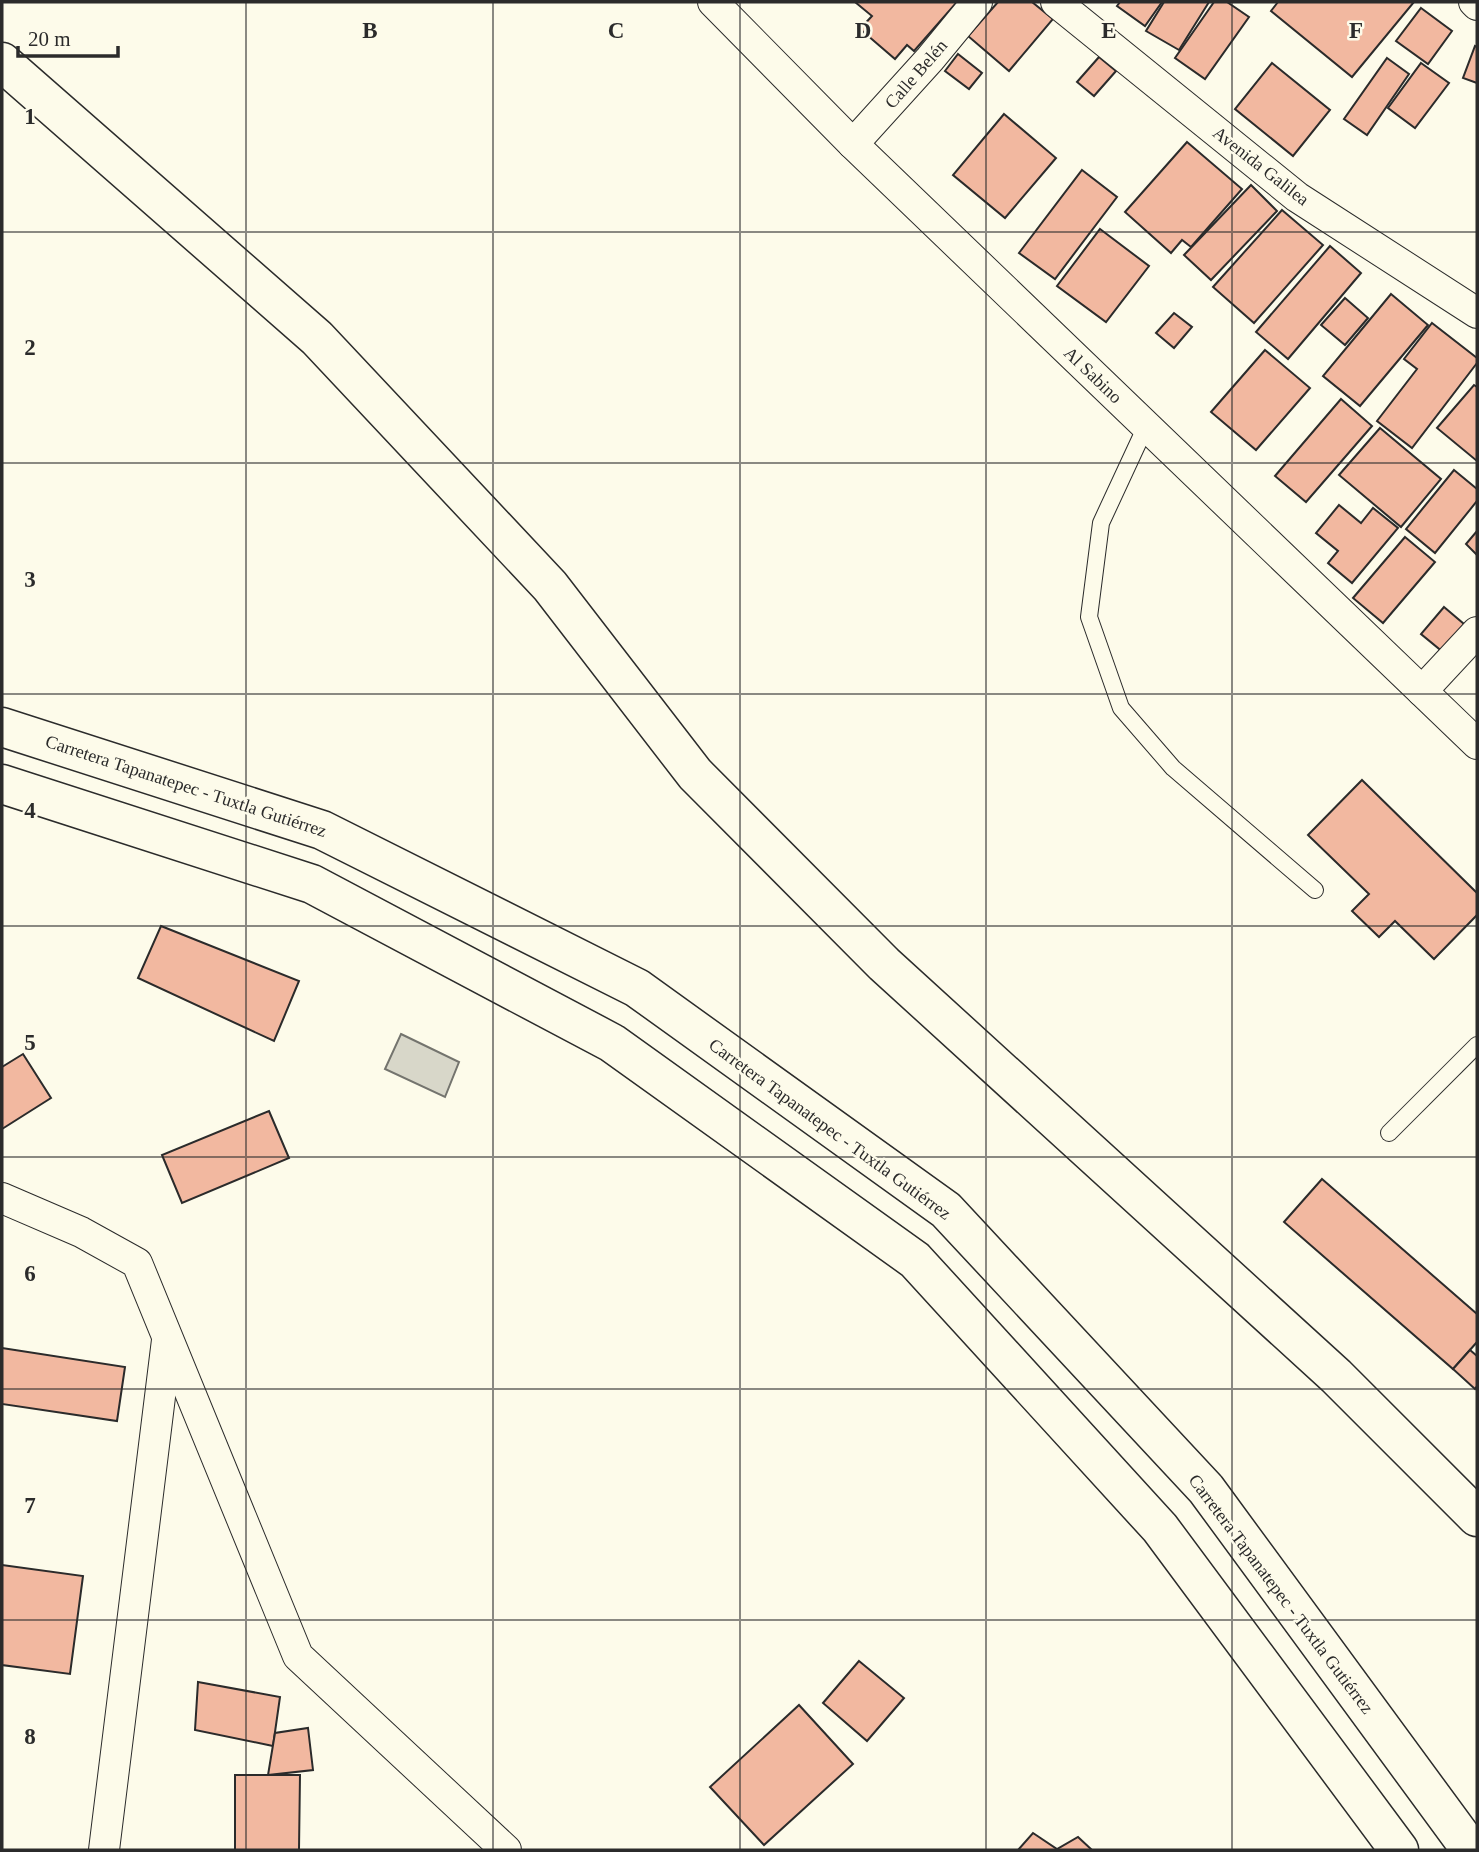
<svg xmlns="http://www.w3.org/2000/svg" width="1479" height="1852" viewBox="0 0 1479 1852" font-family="'Times New Roman',serif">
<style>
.water{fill:#d8d7c9;stroke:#74746e;stroke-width:2}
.building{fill:#f2b8a0;stroke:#2b2b2b;stroke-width:2}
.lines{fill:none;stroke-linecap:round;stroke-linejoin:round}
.service-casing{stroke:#2b2b2b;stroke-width:18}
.minor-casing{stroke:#2b2b2b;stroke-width:32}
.secondary-casing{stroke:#2b2b2b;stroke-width:41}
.trunk-casing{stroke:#2b2b2b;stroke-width:41}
.service{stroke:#fdfbea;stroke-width:16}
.minor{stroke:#fdfbea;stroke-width:30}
.secondary{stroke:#fdfbea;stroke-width:38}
.trunk{stroke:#fdfbea;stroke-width:38}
.grid{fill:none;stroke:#2b2b2b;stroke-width:2;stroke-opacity:0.55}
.labels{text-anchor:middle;stroke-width:5;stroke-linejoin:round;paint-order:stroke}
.street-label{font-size:18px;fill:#2b2b2b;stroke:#fdfbea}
.grid-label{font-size:23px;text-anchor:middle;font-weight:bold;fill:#2b2b2b;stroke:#fdfbea;stroke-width:5;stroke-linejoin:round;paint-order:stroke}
</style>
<rect width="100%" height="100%" fill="#fdfbea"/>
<path class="water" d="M401,1034L459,1062L445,1097L385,1069Z"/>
<g class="building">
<path d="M855,2H957L914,51L907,45L895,59L860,29L872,16Z"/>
<path d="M998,2H1032L1053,19L1009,71L968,36Z"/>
<path d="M1120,2H1162L1145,26L1117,6Z"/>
<path d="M1164,2H1209L1179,50L1146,31Z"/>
<path d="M1214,2H1227L1249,17L1205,79L1175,58Z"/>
<path d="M1278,2H1414L1352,77L1271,11Z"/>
<path d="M1421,8L1452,31L1428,64L1396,41Z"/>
<path d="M1475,46L1477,47V83L1463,78Z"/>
<path d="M958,54L982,73L969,89L945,71Z"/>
<path d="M1099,57L1116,71L1094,96L1077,82Z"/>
<path d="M1387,58L1409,74L1367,135L1344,119Z"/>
<path d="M1272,63L1330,110L1293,156L1235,109Z"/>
<path d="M1421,63L1449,83L1415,128L1388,108Z"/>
<path d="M1004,114L1056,158L1005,218L953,175Z"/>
<path d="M1187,142L1242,189L1191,247L1182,240L1171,253L1125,212Z"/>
<path d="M1082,170L1117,197L1055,279L1019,253Z"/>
<path d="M1251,185L1277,211L1211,280L1184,255Z"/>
<path d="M1282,210L1323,245L1254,323L1213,287Z"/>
<path d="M1100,229L1149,266L1106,322L1057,286Z"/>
<path d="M1330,246L1361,273L1288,359L1256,332Z"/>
<path d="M1391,294L1428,325L1360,406L1323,376Z"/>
<path d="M1345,298L1368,318L1345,345L1321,325Z"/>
<path d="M1174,313L1192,327L1174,348L1156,333Z"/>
<path d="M1432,323L1477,358V363L1412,448L1377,421L1417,369L1404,359Z"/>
<path d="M1265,350L1310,388L1256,450L1211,412Z"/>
<path d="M1474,385L1477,387V461L1437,428Z"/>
<path d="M1341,399L1372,426L1306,502L1275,476Z"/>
<path d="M1380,428L1441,479L1401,527L1339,475Z"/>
<path d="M1454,470L1477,489V501L1435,553L1406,529Z"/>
<path d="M1339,505L1361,523L1373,508L1398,528L1352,583L1328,563L1338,551L1316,533Z"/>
<path d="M1477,531V555L1466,544Z"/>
<path d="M1405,537L1435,562L1383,623L1353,598Z"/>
<path d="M1444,607L1471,630L1449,657L1421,634Z"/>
<path d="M1362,780L1477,893V915L1434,959L1395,921L1379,937L1352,911L1369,894L1308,835Z"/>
<path d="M161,926L299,981L274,1041L138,978Z"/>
<path d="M23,1054L51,1098L2,1129V1067Z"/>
<path d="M269,1111L289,1158L182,1203L162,1155Z"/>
<path d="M1322,1179L1477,1314V1342L1453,1369L1284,1222Z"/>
<path d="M2,1348L125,1367L117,1421L2,1404Z"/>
<path d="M1470,1350L1477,1356V1386L1475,1389L1453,1369Z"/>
<path d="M2,1565L83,1576L70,1674L2,1665Z"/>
<path d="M859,1661L904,1698L867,1741L823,1703Z"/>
<path d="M198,1682L280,1697L273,1746L195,1730Z"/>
<path d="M799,1705L853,1764L764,1845L710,1787Z"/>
<path d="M308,1728L313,1770L268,1775L275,1733Z"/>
<path d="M235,1775H300L299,1850H235Z"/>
<path d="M1033,1833L1057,1849L1078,1837L1092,1850H1018Z"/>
</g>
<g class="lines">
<defs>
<g id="service">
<path d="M1146,426L1101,523L1089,617L1121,708L1173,768L1315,890"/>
<path d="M1389,1133L1477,1045"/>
</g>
<g id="minor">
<path d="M713,2L853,144L1477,744"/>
<path d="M1056,2L1297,197L1477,313"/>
<path d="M1474,2L1477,5"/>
<path d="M853,144L930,59L977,2"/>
<path d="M1422,691L1477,632"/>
<path d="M2,1198L81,1232L137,1263L298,1656L506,1850"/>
<path d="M104,1850L167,1340"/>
</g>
<path id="secondary" d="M2,62L317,338L550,586L695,774L884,964L1336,1376L1477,1517"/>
<g id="trunk">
<path d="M2,727L322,830L637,988L946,1210L1206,1489L1471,1850"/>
<path d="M2,784L312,884L612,1043L915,1260L1160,1528L1399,1850"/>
</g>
</defs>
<use href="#service" class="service-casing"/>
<use href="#minor" class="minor-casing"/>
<use href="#secondary" class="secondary-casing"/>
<use href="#trunk" class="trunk-casing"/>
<use href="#service" class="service"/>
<use href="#minor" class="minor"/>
<use href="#secondary" class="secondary"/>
<use href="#trunk" class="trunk"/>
</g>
<path class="grid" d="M246,2V1850M493,2V1850M740,2V1850M986,2V1850M1232,2V1850M2,232H1477M2,463H1477M2,694H1477M2,926H1477M2,1157H1477M2,1389H1477M2,1620H1477"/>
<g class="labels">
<g class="street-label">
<text transform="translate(916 74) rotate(-49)" y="6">Calle Belén</text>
<text transform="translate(1261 166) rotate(38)" y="6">Avenida Galilea</text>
<text transform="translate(1093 375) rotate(44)" y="6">Al Sabino</text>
<text transform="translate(186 786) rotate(18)" y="6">Carretera Tapanatepec - Tuxtla Gutiérrez</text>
<text transform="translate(830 1129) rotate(36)" y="6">Carretera Tapanatepec - Tuxtla Gutiérrez</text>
<text transform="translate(1281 1594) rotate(53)" y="6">Carretera Tapanatepec - Tuxtla Gutiérrez</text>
</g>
</g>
<g class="grid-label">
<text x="370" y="38">B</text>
<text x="616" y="38">C</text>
<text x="863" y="38">D</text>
<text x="1109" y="38">E</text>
<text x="1356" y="38">F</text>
<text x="30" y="124">1</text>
<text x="30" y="355">2</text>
<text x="30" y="587">3</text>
<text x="30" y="818">4</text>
<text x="30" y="1050">5</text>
<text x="30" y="1281">6</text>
<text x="30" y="1513">7</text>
<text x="30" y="1744">8</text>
</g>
<rect width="1479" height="1852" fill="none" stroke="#2b2b2b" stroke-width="7"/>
<path d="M18 46v10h100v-10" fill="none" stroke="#2b2b2b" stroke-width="3.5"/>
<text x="28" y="46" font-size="21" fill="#2b2b2b" stroke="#fdfbea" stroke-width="5" paint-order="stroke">20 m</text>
</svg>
